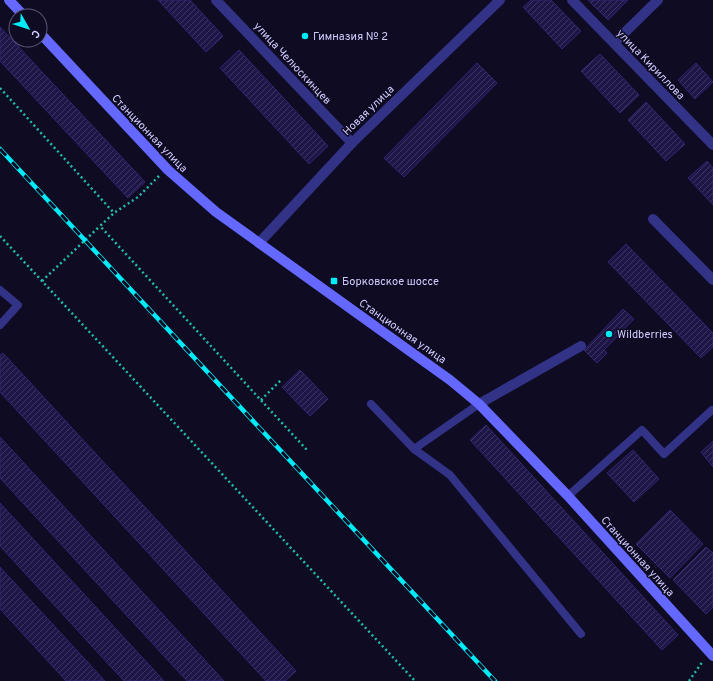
<svg xmlns="http://www.w3.org/2000/svg" width="713" height="681" viewBox="0 0 713 681" font-family="Overpass,sans-serif">
<style>
.building{fill:url(#building-hatch);stroke:#312574}
.lines{fill:none;stroke-linecap:round;stroke-linejoin:round}
.path{stroke:#22bead;stroke-width:2.5;stroke-dasharray:2 3;stroke-linecap:butt}
.service{stroke:#323386;stroke-width:8}
.minor{stroke:#323386;stroke-width:10}
.secondary{stroke:#6468ff;stroke-width:10}
.rail-casing{stroke:#00ebf8;stroke-width:4.5}
.rail{stroke:#0e0b23;stroke-width:3;stroke-dasharray:9;stroke-linecap:butt}
.poi-dot{fill:#00ebf8;stroke:#0e0b23;stroke-width:1.5}
.labels{text-anchor:middle;stroke-width:3;stroke-linejoin:round;paint-order:stroke}
.poi-label{font-size:11px;fill:#d1cdff;stroke:#0e0b23;text-anchor:start}
.street-label{font-size:11px;fill:#d1cdff;stroke:#0e0b23}
</style>
<defs>
<pattern id="building-hatch" width="6" height="6" patternUnits="userSpaceOnUse"><rect width="6" height="6" fill="#1d1646"/><path d="M-1 1l2-2M0 6l6-6M5 7l2-2" fill="none" stroke="#3d3762"/></pattern>
</defs>
<rect width="100%" height="100%" fill="#0e0b23"/>
<g class="building">
<path d="M158,0H190L223,36L206,52Z"/>
<path d="M531,0H551L581,31L562,49L523,7Z"/>
<path d="M588,0H628L608,20Z"/>
<path d="M0,27L145,182L128,198L0,61Z"/>
<path d="M239,50L328,146L309,164L220,68Z"/>
<path d="M600,54L639,95L620,113L581,71Z"/>
<path d="M477,63L497,83L404,177L384,158Z"/>
<path d="M696,63L713,82L695,99L678,80Z"/>
<path d="M646,102L685,144L666,161L628,120Z"/>
<path d="M707,161L713,168V205L688,178Z"/>
<path d="M626,244L713,333V347L701,358L608,262Z"/>
<path d="M623,309L634,319L604,350L607,353L597,363L584,350Z"/>
<path d="M3,353L296,671L285,681H266L0,392V355Z"/>
<path d="M300,370L328,399L310,416L282,387Z"/>
<path d="M486,425L678,635L662,650L470,440Z"/>
<path d="M0,437L224,681H187L0,478Z"/>
<path d="M713,441V467L701,452Z"/>
<path d="M633,450L659,479L634,502L607,473Z"/>
<path d="M0,503L164,681H124L0,546Z"/>
<path d="M670,510L703,544L670,578L636,544Z"/>
<path d="M706,547L713,553V607L706,614L673,580Z"/>
<path d="M0,567L105,681H66L0,609Z"/>
</g>
<g class="lines">
<g class="path">
<path d="M0,88L114,213"/>
<path d="M159,176L138,197L114,213L100,226L307,450"/>
<path d="M0,236L415,681"/>
<path d="M42,281L100,226"/>
<path d="M261,400L281,380"/>
<path d="M689,681L703,661"/>
</g>
<g class="service">
<path d="M0,290L18,305L0,325"/>
<path d="M371,404L414,449L450,475L581,634"/>
<path d="M414,449L479,404"/>
<path d="M568,496L642,430L664,454L712,410"/>
</g>
<g class="minor">
<path d="M216,0L352,143"/>
<path d="M572,0L713,145"/>
<path d="M614,43L658,0"/>
<path d="M653,219L713,280"/>
<path d="M259,243L352,143L500,0"/>
<path d="M479,404L581,346"/>
</g>
<g class="secondary">
<path d="M9,0L24,16"/>
<path d="M40,33L168,170L216,212L450,380L479,404L568,496L713,656"/>
</g>
<defs>
<path id="rail" d="M0,149L495,681"/>
</defs>
<use href="#rail" class="rail-casing"/>
<use href="#rail" class="rail"/>
</g>
<g class="poi-dot">
<circle cx="305" cy="36" r="4"/>
<rect x="330" y="277" width="8" height="8" rx="2"/>
<circle cx="609" cy="334" r="4"/>
</g>
<g class="labels">
<g class="poi-label">
<text x="313" y="40">Гимназия № 2</text>
<text x="342" y="285">Борковское шоссе</text>
<text x="617" y="338">Wildberries</text>
</g>
<g class="street-label">
<text transform="translate(293 63) rotate(47)" y="4">улица Челюскинцев</text>
<text transform="translate(651 64) rotate(46)" y="4">улица Кириллова</text>
<text transform="translate(368 110) rotate(-44)" y="4">Новая улица</text>
<text transform="translate(150 133) rotate(46)" y="4">Станционная улица</text>
<text transform="translate(403 331) rotate(35)" y="4">Станционная улица</text>
<text transform="translate(638 556) rotate(48)" y="4">Станционная улица</text>
</g>
</g>
<g transform="translate(28 28) rotate(129)"><circle r="19" fill="#0e0b23" stroke="#5c597b"/>
<path d="M0-3L7 15L0 10L-7 15Z" fill="#00ebf8"/>
<text y="-6" font-size="11" font-weight="bold" text-anchor="middle" fill="#d1cdff">С</text>
</g>
</svg>
